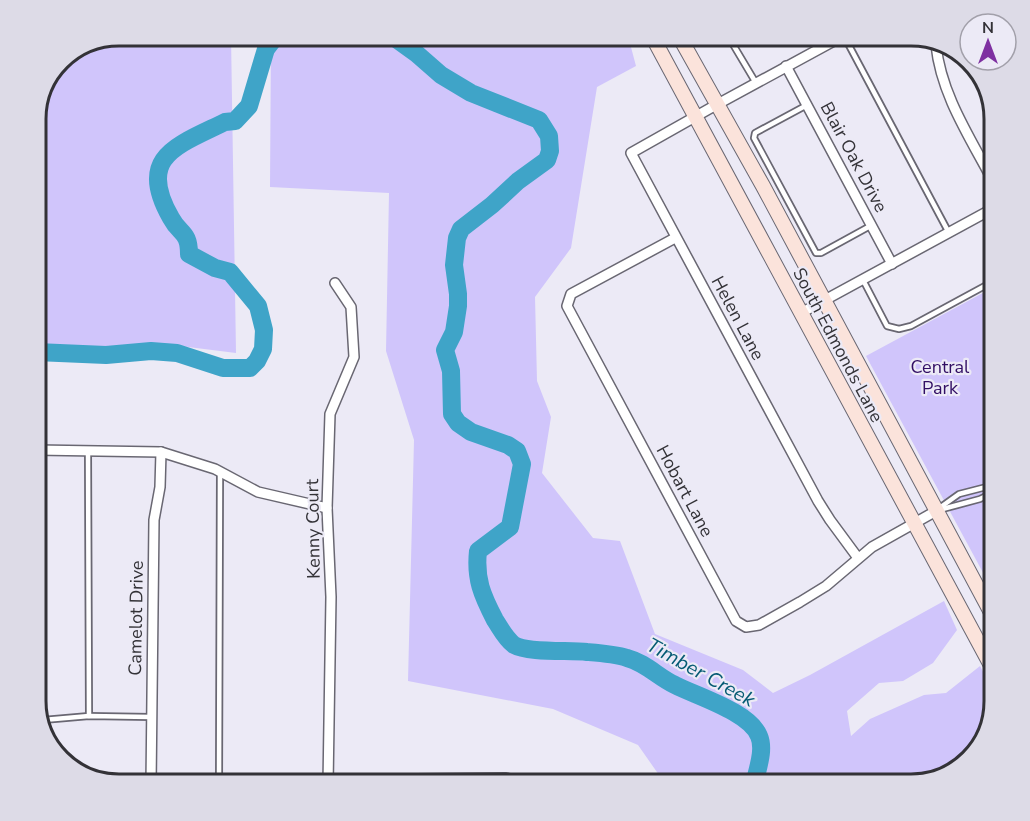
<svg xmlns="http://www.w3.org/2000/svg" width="1030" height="821" viewBox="0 0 1030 821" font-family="'Nunito Sans',sans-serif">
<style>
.green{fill:#d0c5fb}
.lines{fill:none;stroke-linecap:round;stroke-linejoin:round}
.river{stroke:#3fa4c8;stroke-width:18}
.service-casing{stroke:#696772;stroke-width:8}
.minor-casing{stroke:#696772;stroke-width:12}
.secondary-casing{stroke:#696772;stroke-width:16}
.service{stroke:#fff;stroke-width:4.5}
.minor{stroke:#fff;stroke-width:9}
.secondary{stroke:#fbe3db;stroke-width:14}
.labels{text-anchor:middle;stroke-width:4.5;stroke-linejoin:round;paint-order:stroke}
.street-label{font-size:18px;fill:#333237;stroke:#eceaf6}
.park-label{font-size:18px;fill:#310e64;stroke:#eceaf6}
.water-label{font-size:20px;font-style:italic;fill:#065b74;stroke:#eceaf6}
.rim{fill:none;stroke:#333237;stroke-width:3}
</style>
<rect width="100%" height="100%" fill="#eceaf6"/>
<g class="green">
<path d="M119,36H231L236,353L164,344L82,347L36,344V114L64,57Z"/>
<path d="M271,36H628L636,66L597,87L571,248L535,297L537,381L551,417L542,473L593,538L620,541L655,634L743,670L773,693L810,675L944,601L957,630L933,663L903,681L879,683L847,711L851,736L870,719L924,695L946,693L980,666L994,693V702L974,756L911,785H666L638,745L553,709L408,681L414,440L386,351L389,193L270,187Z"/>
<path d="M994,287V593L866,356Z"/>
</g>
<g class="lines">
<g class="river">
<path d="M392,36L417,54L441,75L471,93L539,120L549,136L550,151L547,160L518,181L492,205L461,229L457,238L454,265L458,294V306L454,332L445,350L451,371L452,414L458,423L471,432L508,445L517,451L522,464L510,527L478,551C475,579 482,595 495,620C501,629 505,638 514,645C528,653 569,650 587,652C600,653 615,654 627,658C646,663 658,677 675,685C696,696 750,712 759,736C765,750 757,770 754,785"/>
<path d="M36,352L106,355L151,351L177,353L223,368H250L257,361L263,349L264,330L258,306L230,272L215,268L189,254C189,231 180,235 171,218C136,157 176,146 225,122L235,121L249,106L266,49L276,36"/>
</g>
<defs>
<g id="service">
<path d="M728,36L756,83"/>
<path d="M844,36L949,233"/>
<path d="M807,105L755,133L754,138L816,253H821L872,225"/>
<path d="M863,280L887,326L899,329L911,326L994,281"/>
<path d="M88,450L89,716"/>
<path d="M938,509L959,494L994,485"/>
<path d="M939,510L980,499L994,492"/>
<path d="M43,720L89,716L151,717"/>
<path d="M219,785L220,473"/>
</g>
<g id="minor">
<path d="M843,36L716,105L631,153L818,501L830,520L858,558"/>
<path d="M936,45C941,95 971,139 994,183"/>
<path d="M786,66L892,264"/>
<path d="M675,238L571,294L567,306L736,621L746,627L759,625L800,602L826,586L872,547L936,511"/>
<path d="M801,313L994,208"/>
<path d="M36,450L161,452L215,469L258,492L327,508"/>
<path d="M328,780L505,778L541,785"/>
<path d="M121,785L151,782"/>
<path d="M151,785L154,520L160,487L161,452"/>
<path d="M328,785L331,597L327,508L330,414L354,357L351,307L335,283"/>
</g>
<g id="secondary">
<path d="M652,36L994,671"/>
<path d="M679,36L763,186L994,618"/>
</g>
</defs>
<use href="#service" class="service-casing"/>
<use href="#minor" class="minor-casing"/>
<use href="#secondary" class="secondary-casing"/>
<use href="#service" class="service"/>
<use href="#minor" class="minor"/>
<use href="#secondary" class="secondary"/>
</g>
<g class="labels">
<g class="street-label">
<text transform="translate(854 157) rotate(62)" y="6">Blair Oak Drive</text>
<text transform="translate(738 318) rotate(62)" y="6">Helen Lane</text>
<text transform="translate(838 345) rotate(62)" y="6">South Edmonds Lane</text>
<text transform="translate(685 491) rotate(62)" y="6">Hobart Lane</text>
<text transform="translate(313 529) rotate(-91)" y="6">Kenny Court</text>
<text transform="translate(136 618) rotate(-89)" y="6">Camelot Drive</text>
</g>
<g class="park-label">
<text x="940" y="373">Central<tspan x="940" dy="21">Park</tspan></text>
</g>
<g class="water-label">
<text transform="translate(701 672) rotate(29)" y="7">Timber Creek</text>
</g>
</g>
<path d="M0 0H1030V821H0ZM119 46H911A73 73 0 0 1 984 119V701A73 73 0 0 1 911 774H119A73 73 0 0 1 46 701V119A73 73 0 0 1 119 46Z" fill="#dddbe7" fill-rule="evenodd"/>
<path class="rim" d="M119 46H911A73 73 0 0 1 984 119V701A73 73 0 0 1 911 774H119A73 73 0 0 1 46 701V119A73 73 0 0 1 119 46Z"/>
<g transform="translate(988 42)"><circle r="28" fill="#eceaf6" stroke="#a2a0aa" stroke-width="1.5"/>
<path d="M0-4.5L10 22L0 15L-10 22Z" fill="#7e30a1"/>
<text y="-9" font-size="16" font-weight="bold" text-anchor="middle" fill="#333237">N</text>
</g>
</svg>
